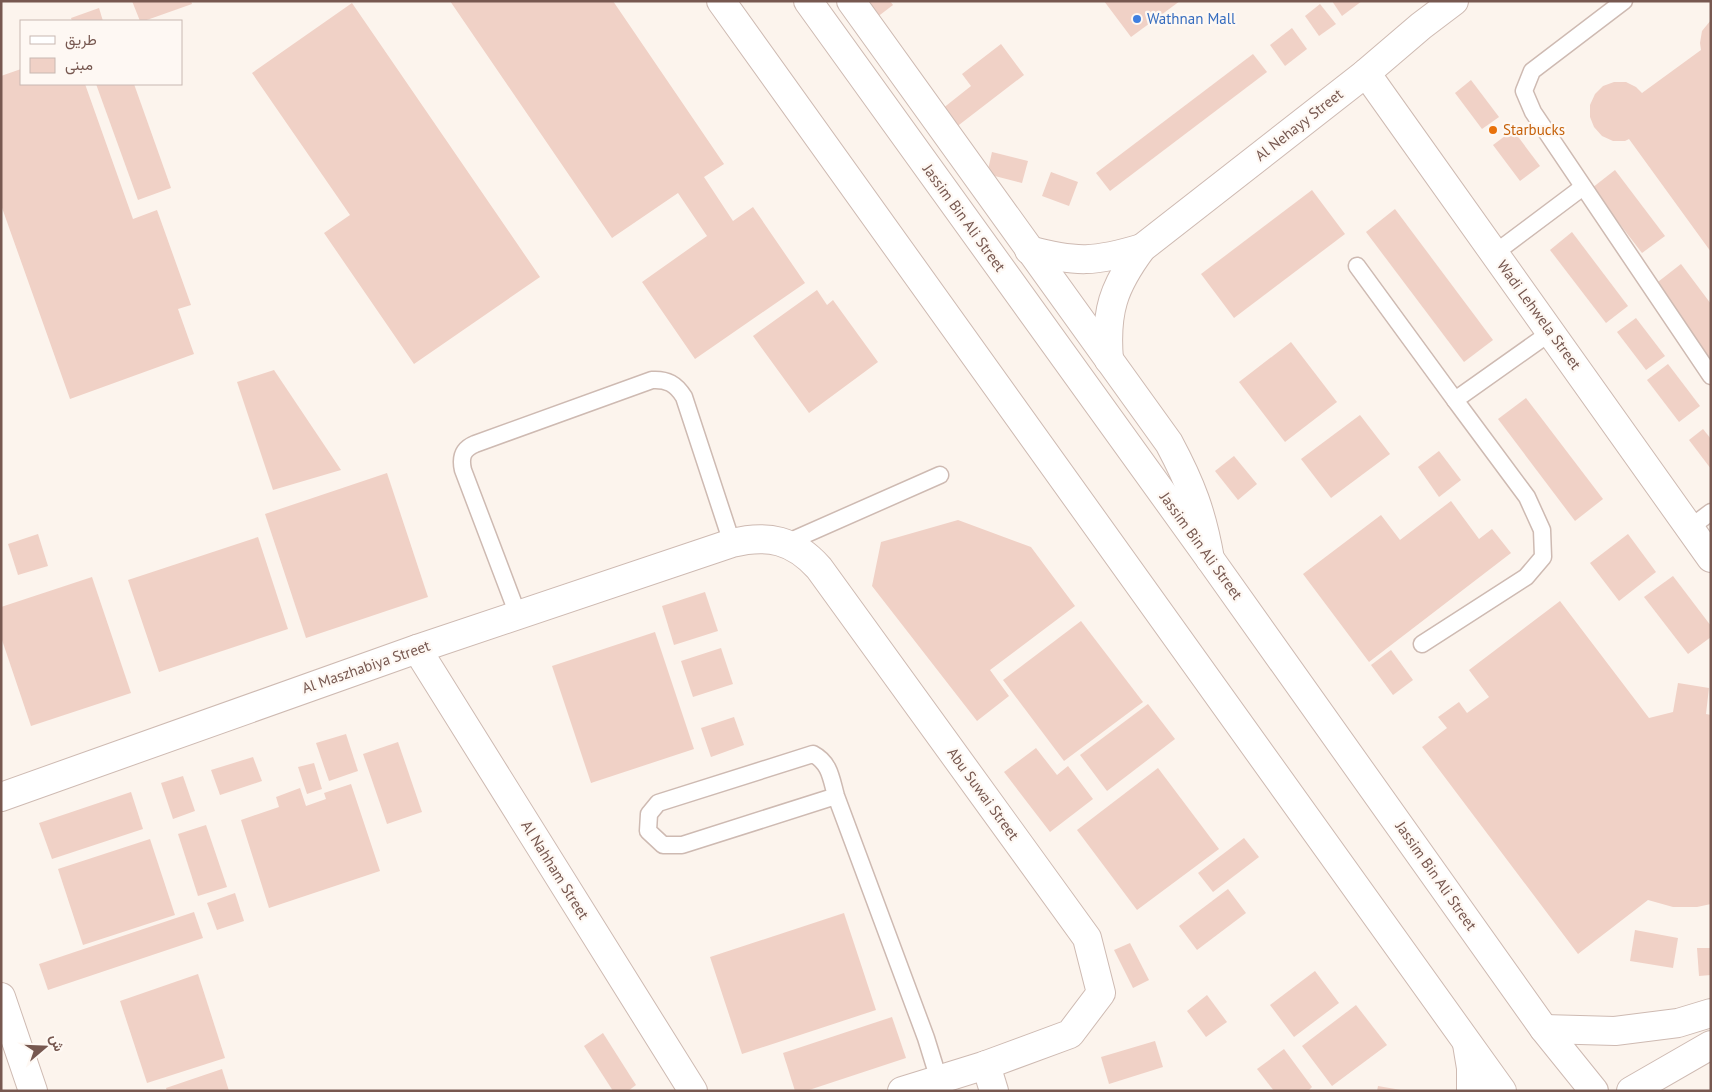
<svg xmlns="http://www.w3.org/2000/svg" width="1712" height="1092" viewBox="0 0 1712 1092" font-family="'PT Sans',Vazirmatn,sans-serif">
<style>
.building{fill:#f0d1c6}
.lines{fill:none;stroke-linecap:round;stroke-linejoin:round}
.service-casing{stroke:#cebab2;stroke-width:19}
.minor-casing{stroke:#cebab2;stroke-width:30}
.tertiary-casing{stroke:#cebab2;stroke-width:30}
.service{stroke:#fff;stroke-width:16}
.minor{stroke:#fff;stroke-width:28}
.tertiary{stroke:#fff;stroke-width:28}
.shop-dot{fill:#3f7fe0;stroke:#fef8f3;stroke-width:2}
.food-dot{fill:#e8710a;stroke:#fef8f3;stroke-width:2}
.labels{text-anchor:middle;stroke-width:4.5;stroke-linejoin:round;paint-order:stroke}
.shop-label{font-size:15px;fill:#366cbe;stroke:#fef8f3;text-anchor:start}
.street-label{font-size:15px;fill:#775850;stroke:#fef8f3}
.food-label{font-size:15px;fill:#c56008;stroke:#fef8f3;text-anchor:start}
</style>
<rect width="100%" height="100%" fill="#fcf4ed"/>
<g class="building">
<path d="M132,1H191L192,4L144,21H140Z"/>
<path d="M450,1H613L724,164L704,177L733,221L753,207L805,283L695,359L642,282L707,236L678,193L612,238Z"/>
<path d="M858,1H890L893,5L872,21Z"/>
<path d="M1104,1H1180L1131,37Z"/>
<path d="M1332,1H1362L1342,16Z"/>
<path d="M352,3L540,277L414,364L324,233L350,215L252,73Z"/>
<path d="M1320,4L1336,24L1319,36L1305,16Z"/>
<path d="M99,8L103,21H72L71,18Z"/>
<path d="M1711,20V252L1629,139L1625,141H1613L1602,136L1594,127L1590,117V105L1595,94L1603,86L1614,82H1626L1636,87L1642,93L1701,50L1700,43L1702,31Z"/>
<path d="M1292,28L1307,49L1285,66L1270,45Z"/>
<path d="M1001,44L1024,75L955,128L942,109L971,86L962,74Z"/>
<path d="M1253,54L1267,72L1110,191L1096,173Z"/>
<path d="M21,69V84H85L133,219L157,210L191,305L178,309L194,354L70,399L1,205V76Z"/>
<path d="M1471,80L1499,117L1482,129L1455,93Z"/>
<path d="M96,84H134L171,188L138,200Z"/>
<path d="M1513,130L1540,166L1520,181L1493,145Z"/>
<path d="M992,152L1028,161L1022,183L987,174Z"/>
<path d="M1615,170L1665,236L1642,253L1592,188Z"/>
<path d="M1051,172L1078,182L1069,206L1042,196Z"/>
<path d="M1312,190L1345,234L1234,318L1201,274Z"/>
<path d="M1395,209L1493,340L1464,362L1366,232Z"/>
<path d="M1572,232L1628,306L1606,323L1550,250Z"/>
<path d="M1681,264L1711,304V360L1654,285Z"/>
<path d="M817,290L827,305L833,300L878,362L809,413L753,336Z"/>
<path d="M1636,318L1665,356L1646,370L1617,332Z"/>
<path d="M1291,342L1337,402L1285,442L1239,382Z"/>
<path d="M1668,364L1700,406L1679,422L1647,380Z"/>
<path d="M274,370L341,470L273,490L237,382Z"/>
<path d="M1526,398L1603,499L1575,521L1498,419Z"/>
<path d="M1360,415L1390,454L1331,498L1301,459Z"/>
<path d="M1703,429L1711,439V469L1689,440Z"/>
<path d="M1439,451L1461,480L1439,497L1418,467Z"/>
<path d="M1234,456L1257,484L1238,500L1215,471Z"/>
<path d="M387,473L428,597L306,638L265,514Z"/>
<path d="M1451,501L1479,539L1492,529L1511,553L1369,662L1303,574L1381,515L1400,540Z"/>
<path d="M958,520L1031,547L1075,606L990,670L1009,696L977,721L872,586L881,542Z"/>
<path d="M38,534L48,566L18,575L8,544Z"/>
<path d="M1628,534L1656,572L1619,601L1590,563Z"/>
<path d="M258,537L288,629L159,672L128,580Z"/>
<path d="M1673,576L1711,626V637L1688,654L1644,597Z"/>
<path d="M92,577L131,693L31,726L1,637V607Z"/>
<path d="M705,592L718,631L674,645L662,606Z"/>
<path d="M1560,601L1649,718L1673,712L1678,683L1709,688L1706,714L1711,715V904L1697,907H1673L1648,900L1578,954L1422,747L1447,728L1438,717L1459,702L1467,713L1489,697L1469,670Z"/>
<path d="M1081,621L1143,702L1064,761L1003,680Z"/>
<path d="M655,632L694,749L591,783L552,666Z"/>
<path d="M721,648L733,684L693,697L681,661Z"/>
<path d="M1391,650L1413,680L1393,695L1371,665Z"/>
<path d="M1148,704L1175,739L1107,791L1080,755Z"/>
<path d="M734,717L744,745L711,757L701,728Z"/>
<path d="M346,734L358,771L329,781L316,743Z"/>
<path d="M398,742L422,812L387,824L363,754Z"/>
<path d="M1036,748L1057,775L1068,766L1093,799L1050,832L1004,772Z"/>
<path d="M253,757L262,781L220,795L211,770Z"/>
<path d="M314,763L322,789L307,794L298,767Z"/>
<path d="M1158,768L1219,849L1137,910L1077,830Z"/>
<path d="M183,776L195,811L173,819L161,783Z"/>
<path d="M351,784L380,871L269,908L241,820L279,807L276,797L300,788L306,806L326,799L324,793Z"/>
<path d="M131,792L143,829L52,859L39,823Z"/>
<path d="M206,825L227,887L198,896L178,834Z"/>
<path d="M1244,838L1259,857L1213,892L1198,873Z"/>
<path d="M150,839L175,915L83,945L58,869Z"/>
<path d="M1228,889L1246,913L1197,950L1179,926Z"/>
<path d="M235,893L244,921L217,930L207,903Z"/>
<path d="M194,912L203,938L48,990L39,964Z"/>
<path d="M844,913L876,1010L742,1054L710,957Z"/>
<path d="M1635,930L1678,938L1673,968L1630,961Z"/>
<path d="M1130,943L1149,980L1133,988L1114,950Z"/>
<path d="M1697,948H1711V975L1699,976Z"/>
<path d="M1315,971L1339,1003L1294,1037L1270,1005Z"/>
<path d="M198,974L225,1058L147,1083L120,1001Z"/>
<path d="M1207,995L1227,1022L1206,1037L1187,1011Z"/>
<path d="M1356,1005L1387,1045L1332,1086L1302,1046Z"/>
<path d="M892,1017L906,1058L806,1091H795L783,1053Z"/>
<path d="M603,1033L636,1085L628,1091H613L584,1046Z"/>
<path d="M1155,1041L1163,1067L1109,1084L1101,1057Z"/>
<path d="M1284,1049L1312,1087L1308,1091H1274L1257,1069Z"/>
<path d="M222,1069L229,1091H167L166,1088Z"/>
<path d="M1378,1086L1401,1090V1091H1377Z"/>
</g>
<g class="lines">
<defs>
<g id="service">
<path d="M1624,1L1532,71L1524,91L1533,112L1711,376"/>
<path d="M1495,253L1583,187"/>
<path d="M1357,266L1455,400"/>
<path d="M1691,527L1711,512"/>
<path d="M786,543L940,475"/>
<path d="M518,615L463,470C460,457 463,449 475,444L652,380C667,379 676,384 684,397L732,543"/>
<path d="M1422,644L1526,577L1543,557L1542,530L1527,497L1455,400L1551,332"/>
<path d="M836,796L682,845H663L648,831L649,814L658,803L813,754C830,763 831,778 836,796L926,1038L939,1080"/>
</g>
<g id="minor">
<path d="M851,1L1169,443C1191,484 1202,513 1210,559"/>
<path d="M1366,73L1711,558"/>
<path d="M1029,250C1076,263 1096,262 1142,248"/>
<path d="M1109,360C1105,312 1113,287 1142,248L1366,73L1421,26L1454,1"/>
<path d="M417,649L693,1091"/>
<path d="M1,797L417,649L732,543C768,534 794,540 819,568L1087,938L1101,993L1070,1034L986,1065L902,1091"/>
<path d="M1,997L33,1091"/>
<path d="M986,1065L994,1091"/>
</g>
<g id="tertiary">
<path d="M721,1L1502,1091"/>
<path d="M808,1L1210,559L1544,1029L1594,1091"/>
<path d="M1544,1029L1615,1031L1678,1023L1711,1013"/>
<path d="M1467,1044L1471,1068V1091"/>
<path d="M1631,1091L1711,1045"/>
</g>
</defs>
<use href="#service" class="service-casing"/>
<use href="#minor" class="minor-casing"/>
<use href="#tertiary" class="tertiary-casing"/>
<use href="#service" class="service"/>
<use href="#minor" class="minor"/>
<use href="#tertiary" class="tertiary"/>
</g>
<circle class="shop-dot" cx="1137" cy="19" r="5"/>
<circle class="food-dot" cx="1493" cy="130" r="5"/>
<g class="labels">
<g class="shop-label">
<text x="1147" y="24">Wathnan Mall</text>
</g>
<g class="street-label">
<text transform="translate(1299 125) rotate(-38)" y="5">Al Nehayy Street</text>
<text transform="translate(964 218) rotate(54)" y="5">Jassim Bin Ali Street</text>
<text transform="translate(1539 315) rotate(54)" y="5">Wadi Lehwela Street</text>
<text transform="translate(1201 546) rotate(54)" y="5">Jassim Bin Ali Street</text>
<text transform="translate(366 667) rotate(-19)" y="5">Al Maszhabiya Street</text>
<text transform="translate(983 794) rotate(54)" y="5">Abu Suwai Street</text>
<text transform="translate(555 870) rotate(58)" y="5">Al Nahham Street</text>
<text transform="translate(1436 876) rotate(55)" y="5">Jassim Bin Ali Street</text>
</g>
<g class="food-label">
<text x="1503" y="135">Starbucks</text>
</g>
</g>
<rect width="1712" height="1092" fill="none" stroke="#775850" stroke-width="5"/>
<rect x="20" y="20" width="162" height="65" fill="#fef8f3" stroke="#c8b8b2"/>
<rect x="30" y="36" width="25" height="8" fill="#ffffff" stroke="#c8b8b2"/>
<text x="65" y="45" font-size="15" fill="#775850">طريق</text>
<rect x="30" y="58" width="25" height="15" fill="#f0d1c6" stroke="#c8b8b2"/>
<text x="65" y="70" font-size="15" fill="#775850">مبنى</text>
<g transform="translate(45 1047) rotate(71)" stroke="#fef8f3" stroke-width="4" paint-order="stroke">
<path d="M0-4L9 19L0 12L-9 19Z" fill="#775850"/>
<text y="-8" font-size="14" font-weight="bold" text-anchor="middle" fill="#775850">ش</text>
</g>
</svg>
